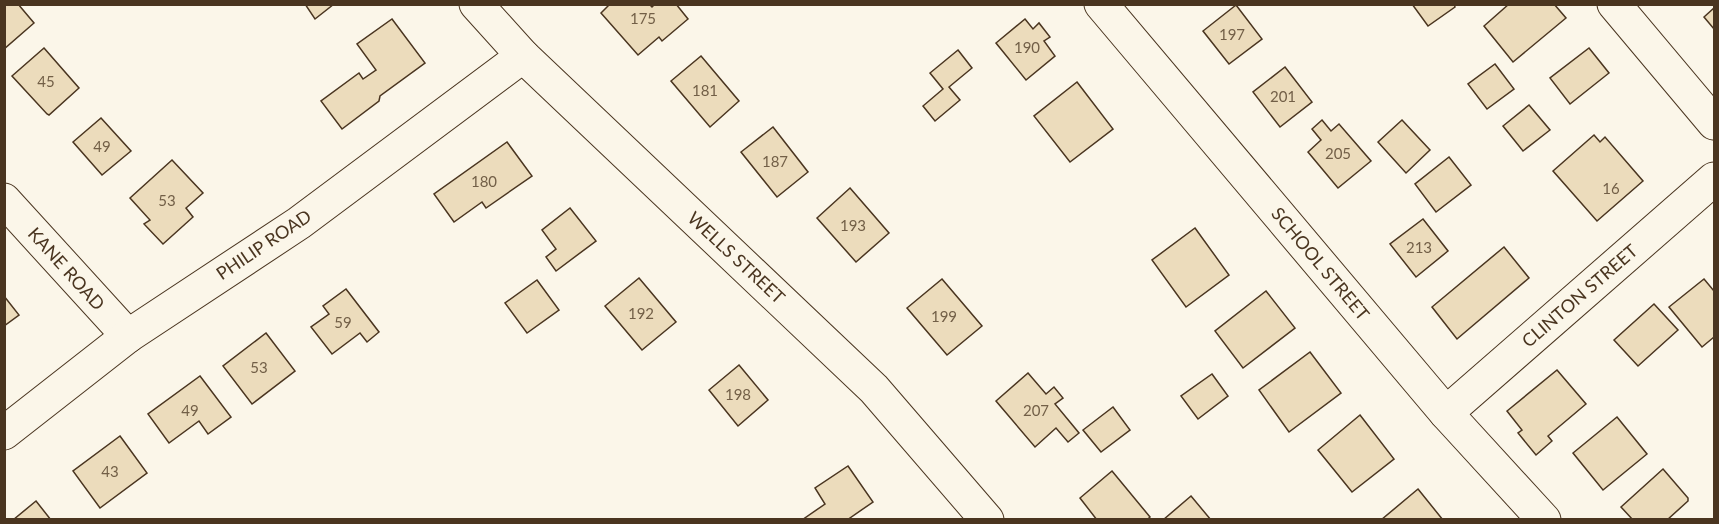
<svg xmlns="http://www.w3.org/2000/svg" width="1719" height="524" viewBox="0 0 1719 524" font-family="Lato,sans-serif">
<style>
.building{fill:#ecdcbc;stroke:#4a3520;stroke-width:1.5}
.lines{fill:none;stroke-linecap:round;stroke-linejoin:round}
.minor-casing{stroke:#4a3520;stroke-width:35}
.minor{stroke:#fbf6e9;stroke-width:33}
.labels{text-anchor:middle;stroke-width:4.5;stroke-linejoin:round;paint-order:stroke}
.number-label{font-size:15px;fill:#725f47}
.street-label{font-size:18px;fill:#4a3520;stroke:#fbf6e9}
</style>
<rect width="100%" height="100%" fill="#fbf6e9"/>
<g class="building">
<path d="M4,4H18L34,23L4,49Z"/>
<path d="M305,4H334L315,19Z"/>
<path d="M610,4H649L652,7L655,4H676L688,19L662,41L659,37L638,55L601,13Z"/>
<path d="M1412,4H1454L1455,7L1428,26Z"/>
<path d="M1509,4H1554L1566,18L1513,62L1484,26Z"/>
<path d="M1236,5L1262,39L1229,64L1203,31Z"/>
<path d="M1714,8V29L1704,17Z"/>
<path d="M392,19L425,63L380,96L379,101L342,129L321,101L359,73L363,79L376,70L357,44Z"/>
<path d="M1025,19L1033,29L1039,23L1050,37L1044,41L1055,56L1026,80L996,43Z"/>
<path d="M44,48L79,88L49,115L47,114L12,76Z"/>
<path d="M1589,48L1609,73L1570,104L1550,78Z"/>
<path d="M958,50L972,68L949,87L960,100L935,121L923,106L943,89L930,73Z"/>
<path d="M701,56L739,101L710,127L671,81Z"/>
<path d="M1495,64L1514,89L1487,109L1468,84Z"/>
<path d="M1285,67L1312,102L1280,127L1253,92Z"/>
<path d="M1077,82L1113,129L1070,162L1034,116Z"/>
<path d="M1529,105L1550,130L1523,151L1503,126Z"/>
<path d="M101,118L131,151L102,175L73,142Z"/>
<path d="M1322,120L1331,131L1339,124L1371,161L1338,188L1308,152L1321,140L1312,129Z"/>
<path d="M1402,120L1430,150L1406,173L1378,142Z"/>
<path d="M773,127L808,172L777,197L741,152Z"/>
<path d="M1594,135L1600,142L1605,137L1643,181L1597,221L1553,171Z"/>
<path d="M507,142L532,176L486,208L482,202L454,222L434,194Z"/>
<path d="M1449,157L1471,185L1436,212L1415,184Z"/>
<path d="M172,160L203,193L186,208L193,217L163,244L144,224L150,220L130,198Z"/>
<path d="M850,188L889,233L856,262L817,218Z"/>
<path d="M570,208L596,241L556,271L546,257L556,249L542,230Z"/>
<path d="M1423,219L1448,251L1416,277L1390,244Z"/>
<path d="M1195,228L1229,275L1186,307L1152,260Z"/>
<path d="M1504,247L1529,278L1457,339L1432,307Z"/>
<path d="M639,278L676,322L642,350L605,306Z"/>
<path d="M942,279L982,326L947,355L907,308Z"/>
<path d="M1704,279L1714,291V337L1702,347L1669,307Z"/>
<path d="M537,280L559,310L527,333L505,303Z"/>
<path d="M346,289L379,332L367,342L360,333L332,354L311,327L329,314L323,306Z"/>
<path d="M1266,291L1295,328L1243,368L1215,331Z"/>
<path d="M4,296L19,315L4,326Z"/>
<path d="M1654,304L1678,330L1638,366L1614,340Z"/>
<path d="M266,333L295,371L252,404L223,366Z"/>
<path d="M1310,352L1341,393L1289,432L1259,390Z"/>
<path d="M739,365L768,400L738,426L709,390Z"/>
<path d="M1557,370L1586,404L1548,436L1552,441L1536,455L1518,433L1522,430L1507,411Z"/>
<path d="M1028,373L1046,394L1054,387L1063,398L1055,404L1079,433L1068,442L1056,428L1035,447L996,401Z"/>
<path d="M1212,374L1228,396L1198,419L1181,396Z"/>
<path d="M200,376L231,417L208,434L199,421L169,443L148,414Z"/>
<path d="M1113,407L1130,430L1101,452L1083,430Z"/>
<path d="M1360,415L1394,459L1352,492L1318,450Z"/>
<path d="M1617,417L1647,454L1603,490L1573,453Z"/>
<path d="M120,436L147,473L100,508L73,471Z"/>
<path d="M848,466L873,502L847,520H802L825,504L815,488Z"/>
<path d="M1663,469L1688,498V501L1667,520H1633L1621,507Z"/>
<path d="M1112,471L1150,517L1147,520H1097L1080,498Z"/>
<path d="M1418,489L1443,520H1381Z"/>
<path d="M1191,496L1211,520H1163Z"/>
<path d="M36,501L51,520H13Z"/>
</g>
<g class="lines">
<defs>
<g id="minor">
<path d="M476,4L523,56L874,389L987,520"/>
<path d="M1101,4L1446,413L1544,520"/>
<path d="M1614,4L1714,123"/>
<path d="M4,200L128,336"/>
<path d="M1446,413L1714,179"/>
<path d="M4,433L128,336L299,223L523,56"/>
</g>
</defs>
<use href="#minor" class="minor-casing"/>
<use href="#minor" class="minor"/>
</g>
<g class="labels">
<g class="number-label">
<text x="643" y="24">175</text>
<text x="1232" y="40">197</text>
<text x="1027" y="53">190</text>
<text x="46" y="87">45</text>
<text x="705" y="96">181</text>
<text x="1283" y="102">201</text>
<text x="102" y="152">49</text>
<text x="1338" y="159">205</text>
<text x="775" y="167">187</text>
<text x="484" y="187">180</text>
<text x="1611" y="194">16</text>
<text x="167" y="206">53</text>
<text x="853" y="231">193</text>
<text x="1419" y="253">213</text>
<text x="641" y="319">192</text>
<text x="944" y="322">199</text>
<text x="343" y="328">59</text>
<text x="259" y="373">53</text>
<text x="738" y="400">198</text>
<text x="190" y="416">49</text>
<text x="1036" y="416">207</text>
<text x="110" y="477">43</text>
</g>
<g class="street-label">
<text transform="translate(264 245) rotate(-34)" y="6">PHILIP ROAD</text>
<text transform="translate(736 258) rotate(43)" y="6">WELLS STREET</text>
<text transform="translate(1320 264) rotate(50)" y="6">SCHOOL STREET</text>
<text transform="translate(66 269) rotate(48)" y="6">KANE ROAD</text>
<text transform="translate(1580 296) rotate(-41)" y="6">CLINTON STREET</text>
</g>
</g>
<rect width="1719" height="524" fill="none" stroke="#4a3520" stroke-width="12"/>
</svg>
